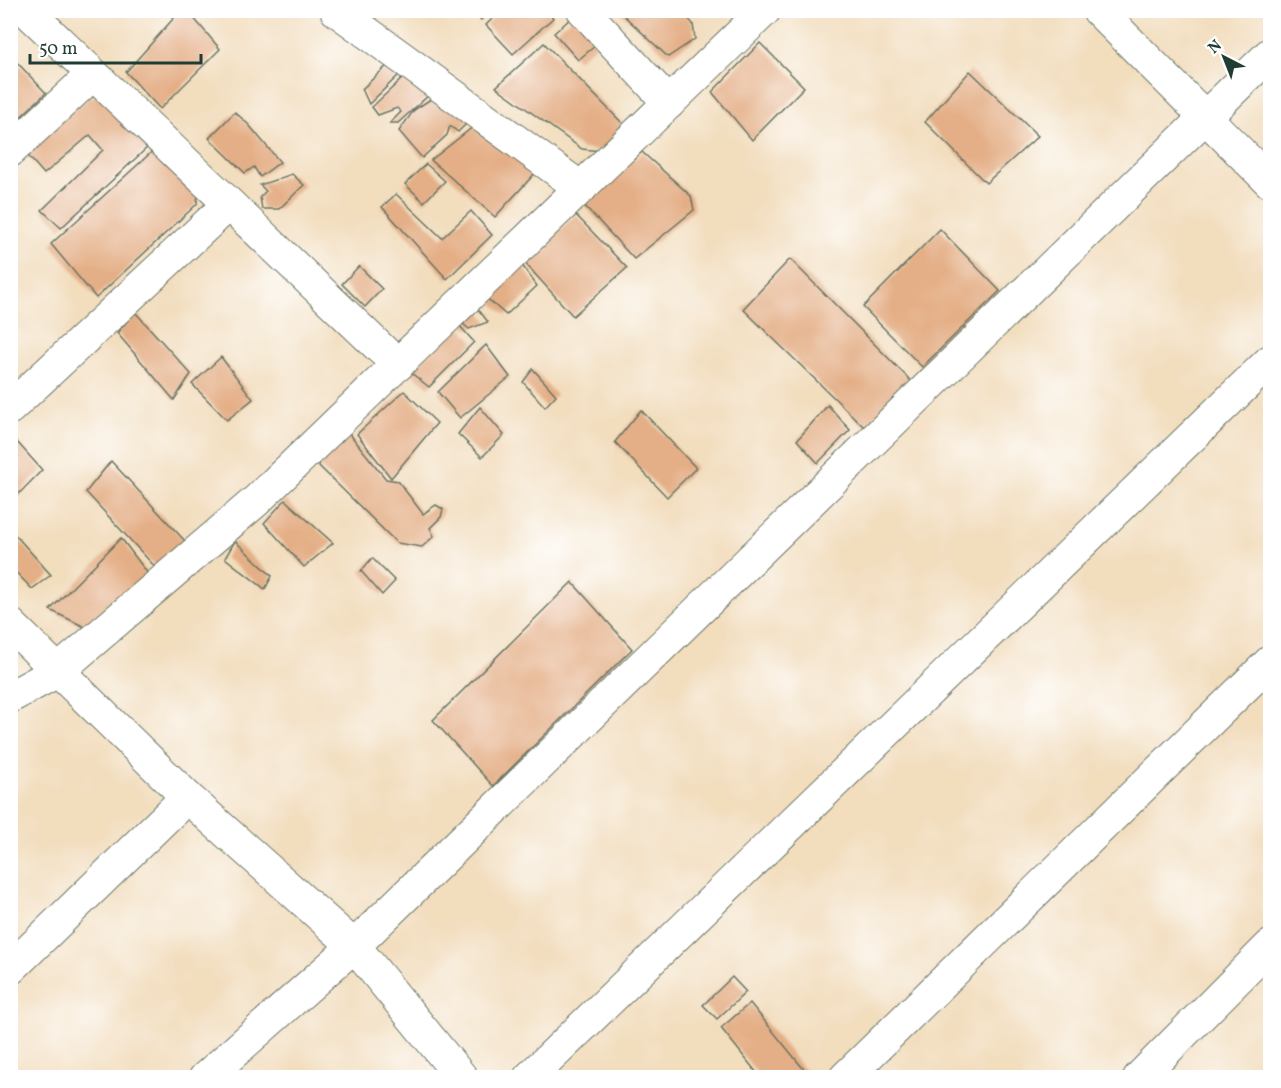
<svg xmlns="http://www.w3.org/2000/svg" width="1281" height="1088" viewBox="0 0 1281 1088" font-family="Vollkorn,serif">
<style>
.building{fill:#e4af86}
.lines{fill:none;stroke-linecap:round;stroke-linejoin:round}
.minor-casing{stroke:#697564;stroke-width:34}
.minor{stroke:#fff;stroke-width:32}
</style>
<rect width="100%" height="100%" fill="#fff"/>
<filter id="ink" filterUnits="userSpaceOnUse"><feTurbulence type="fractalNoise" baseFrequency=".0167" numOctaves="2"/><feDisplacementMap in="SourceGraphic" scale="12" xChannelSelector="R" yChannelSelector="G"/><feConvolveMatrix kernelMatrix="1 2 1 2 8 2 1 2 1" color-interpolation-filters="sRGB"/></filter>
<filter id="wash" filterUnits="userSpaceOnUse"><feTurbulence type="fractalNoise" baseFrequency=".008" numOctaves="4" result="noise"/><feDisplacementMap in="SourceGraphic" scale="24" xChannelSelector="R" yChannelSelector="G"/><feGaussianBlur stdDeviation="1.35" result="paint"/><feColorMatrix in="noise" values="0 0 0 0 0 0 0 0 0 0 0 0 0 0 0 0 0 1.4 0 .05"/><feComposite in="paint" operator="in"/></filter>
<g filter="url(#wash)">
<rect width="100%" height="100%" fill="#f2ddbd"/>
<g id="blocks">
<g class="building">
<path d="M181,10H187L220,49L160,109L126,72Z"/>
<path d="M470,10H490L481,20Z"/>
<path d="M501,10H547L553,18L513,54L486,25Z"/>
<path d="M618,10H681L693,24L695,39L668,57Z"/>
<path d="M577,13L601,41L578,60L554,33Z"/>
<path d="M544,43L626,127L601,151L582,149L496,87Z"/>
<path d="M760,43L804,87L752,140L712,92Z"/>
<path d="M10,55L46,93L12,125L10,123Z"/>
<path d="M390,63L402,72L369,104L362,89Z"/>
<path d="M970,71L1038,136L986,183L925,122Z"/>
<path d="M405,76L431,93L398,123H390L401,112L397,108L378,115L372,107Z"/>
<path d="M437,95L474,116L458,132L450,126L447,135L422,158L399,131L414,110Z"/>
<path d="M98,96L150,145L61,228L42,210L103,150L90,135L44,174L23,150L88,98Z"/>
<path d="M235,112L249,125L280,162L260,177L254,167L245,173L209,138Z"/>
<path d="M478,123L538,170L495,217L431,160Z"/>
<path d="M156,148L198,192L197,204L96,298L51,244Z"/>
<path d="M642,152L691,196L694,210L634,259L583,204Z"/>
<path d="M426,164L445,181L424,202L405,184Z"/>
<path d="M292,174L304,185L279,209H262L260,197L266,191L260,185Z"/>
<path d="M396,194L442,238L471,211L492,235L447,279L382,207Z"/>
<path d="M576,215L627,268L573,316L524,262Z"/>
<path d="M940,229L1000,291L922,367L863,307Z"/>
<path d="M790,259L912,382L864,427L743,309Z"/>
<path d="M519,261L537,286L506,315L482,294Z"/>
<path d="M359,266L382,289L365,307L342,284Z"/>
<path d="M478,309L488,322L469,329L463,324Z"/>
<path d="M135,312L191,374L174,400L117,333Z"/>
<path d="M459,325L474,342L429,387L410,372Z"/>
<path d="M486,345L510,377L460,418L438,392Z"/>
<path d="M221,357L253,399L227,420L192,384Z"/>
<path d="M533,369L556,395L545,407L523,382Z"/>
<path d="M404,391L437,423L391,478L357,434Z"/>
<path d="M828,405L850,430L818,463L797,440Z"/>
<path d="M480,407L504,435L482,457L458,434Z"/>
<path d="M641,410L696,468L667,497L615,442Z"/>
<path d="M348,432L386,479L398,481L423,514L436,505L443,509L441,517L430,528L434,536L422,547L397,543L319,466L321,456Z"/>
<path d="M10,434L42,470L10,503Z"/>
<path d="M111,461L185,541L157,569L86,492Z"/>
<path d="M285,500L333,543L304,567L264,523Z"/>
<path d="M10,529L51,575L32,589L10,566Z"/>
<path d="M121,538L149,575L91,630L50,610Z"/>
<path d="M235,541L272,576L265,589L225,558Z"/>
<path d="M372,558L395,581L382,595L361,571Z"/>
<path d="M572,582L632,649L493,786L433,720Z"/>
<path d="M732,977L746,992L717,1019L703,1005Z"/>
<path d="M750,1003L806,1072L799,1078H761L721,1028Z"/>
</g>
</g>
</g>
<g filter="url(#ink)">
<use href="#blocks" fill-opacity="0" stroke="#697564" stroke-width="1.5"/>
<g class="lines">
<defs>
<g id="minor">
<path d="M26,10L398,365"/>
<path d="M336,10L581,188"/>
<path d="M583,10L669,103"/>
<path d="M1098,10L1270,182"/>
<path d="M10,151L93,74"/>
<path d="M10,408L229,204"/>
<path d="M10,624L187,797L354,946L462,1078"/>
<path d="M10,697L58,671L256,501L765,10"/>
<path d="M10,969L187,797"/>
<path d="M205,1078L354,946L1270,54"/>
<path d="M529,1078L1270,361"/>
<path d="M845,1078L1270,662"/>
<path d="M1139,1078L1270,946"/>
</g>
</defs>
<use href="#minor" class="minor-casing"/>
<use href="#minor" class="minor"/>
</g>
</g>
<rect width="1281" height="1088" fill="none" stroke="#fff" stroke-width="36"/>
<g transform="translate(1224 57) rotate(318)" stroke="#ffffff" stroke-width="4.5" paint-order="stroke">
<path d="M0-4.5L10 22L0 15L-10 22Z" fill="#1f3d34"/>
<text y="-9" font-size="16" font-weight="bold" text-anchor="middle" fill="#1f3d34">N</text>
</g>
<path d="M30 54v9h171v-9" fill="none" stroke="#1f3d34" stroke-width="3"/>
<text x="39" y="54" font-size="18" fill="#1f3d34" stroke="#ffffff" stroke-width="4.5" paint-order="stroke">50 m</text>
</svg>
